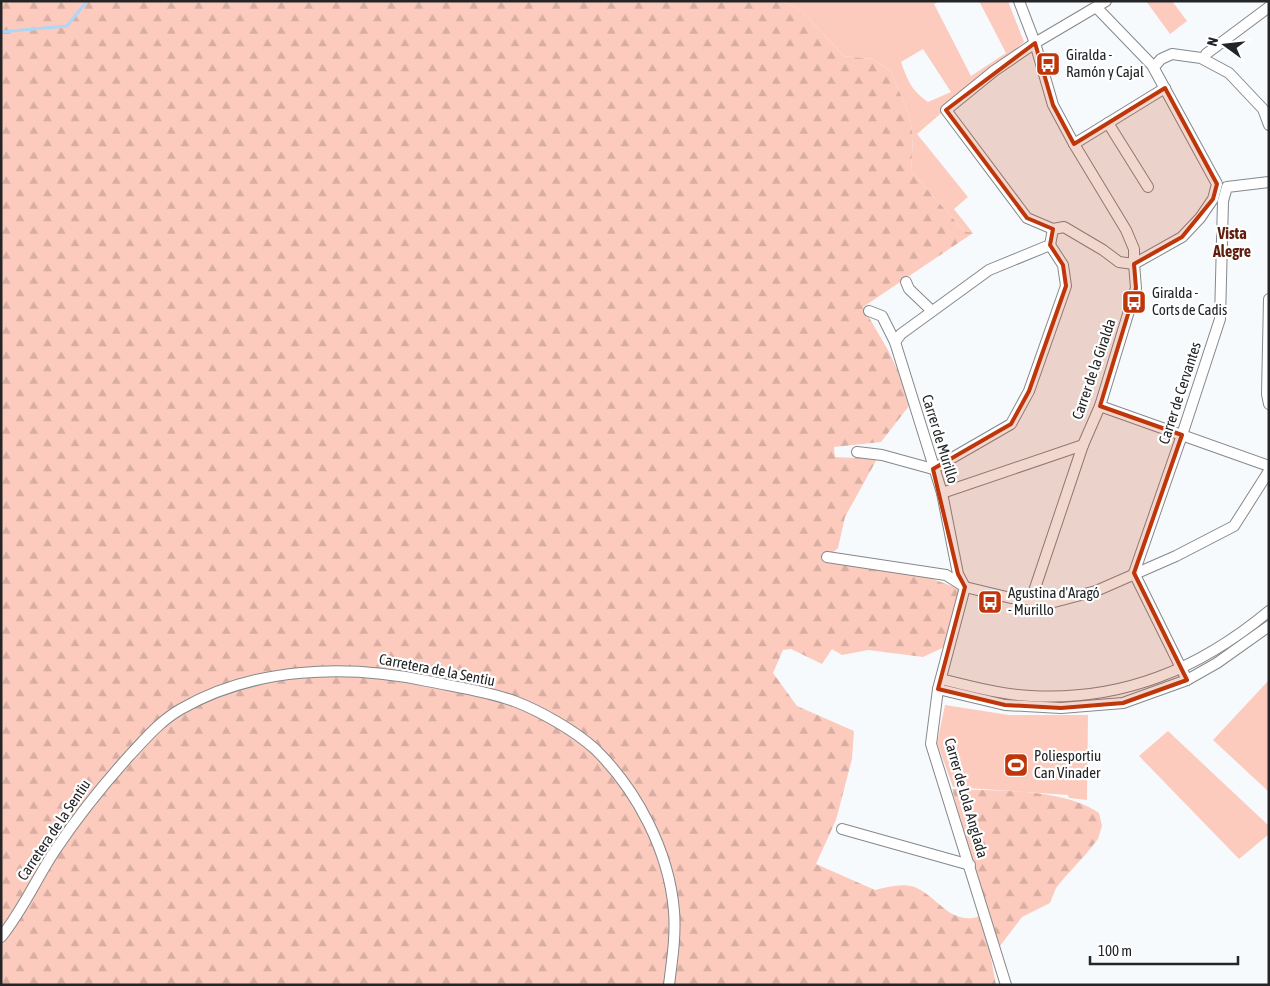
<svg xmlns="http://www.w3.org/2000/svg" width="1270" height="986" viewBox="0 0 1270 986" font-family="'Asap Condensed',sans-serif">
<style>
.green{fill:#fccbbe;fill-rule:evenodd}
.forest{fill:url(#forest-firs)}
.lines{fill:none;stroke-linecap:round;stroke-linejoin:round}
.stream{stroke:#aed7f7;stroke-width:3}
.street-casing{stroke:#85888a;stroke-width:12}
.street{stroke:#fff;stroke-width:10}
.marked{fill:#bf360a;fill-opacity:0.2;stroke:#bf360a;stroke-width:4;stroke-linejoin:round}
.labels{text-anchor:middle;stroke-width:4.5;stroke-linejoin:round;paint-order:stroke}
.poi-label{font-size:15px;fill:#242526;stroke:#fff;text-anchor:start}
.street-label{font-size:15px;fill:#242526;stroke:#fff}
.neighbourhood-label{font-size:16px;font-weight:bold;fill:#601e0d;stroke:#fff}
</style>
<defs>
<pattern id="forest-firs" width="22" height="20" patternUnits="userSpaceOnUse" patternTransform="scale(1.25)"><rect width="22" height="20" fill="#fccbbe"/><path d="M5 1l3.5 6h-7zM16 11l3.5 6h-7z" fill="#d8aea3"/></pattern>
</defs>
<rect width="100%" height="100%" fill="#f7fafd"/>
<g class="green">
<path d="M780,1H940L934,4L971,76L1006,53L979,1H1008L1024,42L917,134L968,197L954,209L973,233L964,231L911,171L913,136L909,114L891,72L873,59L844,56L801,10ZM923,49L951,92L928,102C911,90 908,81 901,62Z"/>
<path d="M1146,1H1172L1187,21L1170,34Z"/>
<path d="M1269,680V792L1213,740Z"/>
<path d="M945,705L1009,715H1088L1087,800L1069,798L1068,795L953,787L937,743Z"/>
<path d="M1168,731L1269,826V834L1239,859L1139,756Z"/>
</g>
<path class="forest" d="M1,1H780L801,10L844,56L873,59L891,72L909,114L913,136L911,171L964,231L973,233L863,307L888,350L899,373L909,406L881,442L834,447L835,457L877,459L845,517L838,548L823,562L927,577L960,589L951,644L923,657L868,650L842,655L832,649L822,664L791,649L783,650L773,673L797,706L854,731L852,759L836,820L816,864L875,890C886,887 906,882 917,888C939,899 950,924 978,917L971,857L952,789C995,791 1063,788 1099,813L1102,826L1098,839L1086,854L1065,877L1056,888L1050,903L1022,917L991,958L996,985H1Z"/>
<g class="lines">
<path class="stream" d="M1,32L67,26L87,1"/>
<defs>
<g id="street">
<path d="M1019,1L1035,43L1053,105L1074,144L1126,230L1134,249V264L1136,288L1100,406L1083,445L1031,600"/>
<path d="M1096,7L1152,65L1217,184L1213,199L1200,218L1182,237L1134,264L1119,262L1103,250L1064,227L1053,229L1027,218L946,110L994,71L1035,43L1096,7L1106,1"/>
<path d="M1206,54L1269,7"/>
<path d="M1154,67L1161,59L1172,54L1201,58L1229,73L1263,109L1269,125"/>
<path d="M1108,123L1148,187"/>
<path d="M1074,144L1165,88"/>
<path d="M906,282L909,289L932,311"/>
<path d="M1269,299L1267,394L1269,404"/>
<path d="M869,311L882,316L895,342L942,493L958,574L965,587"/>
<path d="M895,342L901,334L989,270L1050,245L1053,229"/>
<path d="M1100,406L1269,466"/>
<path d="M857,452L882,455L933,469L1011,424L1029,391L1066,286L1063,265L1050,245"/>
<path d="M942,493L1083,445"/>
<path d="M827,557L946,575L965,587L1011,598L1054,602L1096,591L1176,556L1234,526L1269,471"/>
<path d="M965,587L938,689L931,744L1006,985"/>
<path d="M941,679C969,686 1003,695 1031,696C1123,701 1199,669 1269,611"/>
<path d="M1187,680L1134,573L1182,435L1220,319L1223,201L1227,187L1269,182"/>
<path d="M938,689L1005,705L1061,708L1123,703L1187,680L1217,663L1269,626"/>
<path d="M842,829L970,865"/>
<path d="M1,937C23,910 37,877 56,849C78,816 103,785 130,755C146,738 160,721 181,709C254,667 346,664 427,681C456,687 486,691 514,701C540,711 574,730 595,749C637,790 669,851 674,911C676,936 672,960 669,985"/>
</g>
</defs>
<use href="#street" class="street-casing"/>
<use href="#street" class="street"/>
</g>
<path class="marked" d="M1035,43L1053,105L1074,144L1165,88L1217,184L1213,199L1182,237L1134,264L1136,288L1100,406L1182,435L1134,573L1187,680L1123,703L1061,708L1005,705L938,689L965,587L958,574L933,469L1011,424L1029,391L1066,286L1063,265L1050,245L1053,229L1027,218L946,110Z"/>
<defs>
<symbol id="bus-square" viewBox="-11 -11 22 22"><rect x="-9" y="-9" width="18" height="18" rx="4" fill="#bf360a" stroke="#fff"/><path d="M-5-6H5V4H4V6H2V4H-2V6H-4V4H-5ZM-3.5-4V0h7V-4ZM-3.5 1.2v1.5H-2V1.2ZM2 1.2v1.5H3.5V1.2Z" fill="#fff"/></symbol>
<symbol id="stadium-square" viewBox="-11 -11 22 22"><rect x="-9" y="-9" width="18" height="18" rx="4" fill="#bf360a" stroke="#fff"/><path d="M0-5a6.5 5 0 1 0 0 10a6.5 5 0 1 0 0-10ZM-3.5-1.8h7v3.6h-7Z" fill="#fff"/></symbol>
</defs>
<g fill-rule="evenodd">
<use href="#bus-square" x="1034" y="50" width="28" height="28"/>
<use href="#bus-square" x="1120" y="288" width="28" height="28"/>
<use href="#bus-square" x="976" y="588" width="28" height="28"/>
<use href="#stadium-square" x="1002" y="751" width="28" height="28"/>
</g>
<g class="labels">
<g class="poi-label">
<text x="1066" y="60">Giralda -<tspan x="1066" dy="17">Ramón y Cajal</tspan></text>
<text x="1152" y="298">Giralda -<tspan x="1152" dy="17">Corts de Cadis</tspan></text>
<text x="1008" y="598">Agustina d'Aragó<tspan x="1008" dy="17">- Murillo</tspan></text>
<text x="1034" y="761">Poliesportiu<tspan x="1034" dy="17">Can Vinader</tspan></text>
</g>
<g class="street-label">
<text transform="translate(1094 369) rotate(-71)" y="5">Carrer de la Giralda</text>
<text transform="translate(1180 393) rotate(-72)" y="5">Carrer de Cervantes</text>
<text transform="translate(940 439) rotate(73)" y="5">Carrer de Murillo</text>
<text transform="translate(437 670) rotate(11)" y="5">Carretera de la Sentiu</text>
<text transform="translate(966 798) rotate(74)" y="5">Carrer de Lola Anglada</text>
<text transform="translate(54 830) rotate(-56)" y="5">Carretera de la Sentiu</text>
</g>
<g class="neighbourhood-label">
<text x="1232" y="239">Vista<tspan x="1232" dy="18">Alegre</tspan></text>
</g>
</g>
<rect width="1270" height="986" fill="none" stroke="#242526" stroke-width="5"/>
<g transform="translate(1225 45) rotate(285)" stroke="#ffffff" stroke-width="4" paint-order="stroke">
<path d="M0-4L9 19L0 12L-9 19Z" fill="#242526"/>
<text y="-8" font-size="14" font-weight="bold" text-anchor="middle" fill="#242526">N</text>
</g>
<path d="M1090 956v8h148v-8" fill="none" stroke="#242526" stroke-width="2.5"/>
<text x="1098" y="956" font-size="15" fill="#242526" stroke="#ffffff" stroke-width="4" paint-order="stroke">100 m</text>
</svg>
